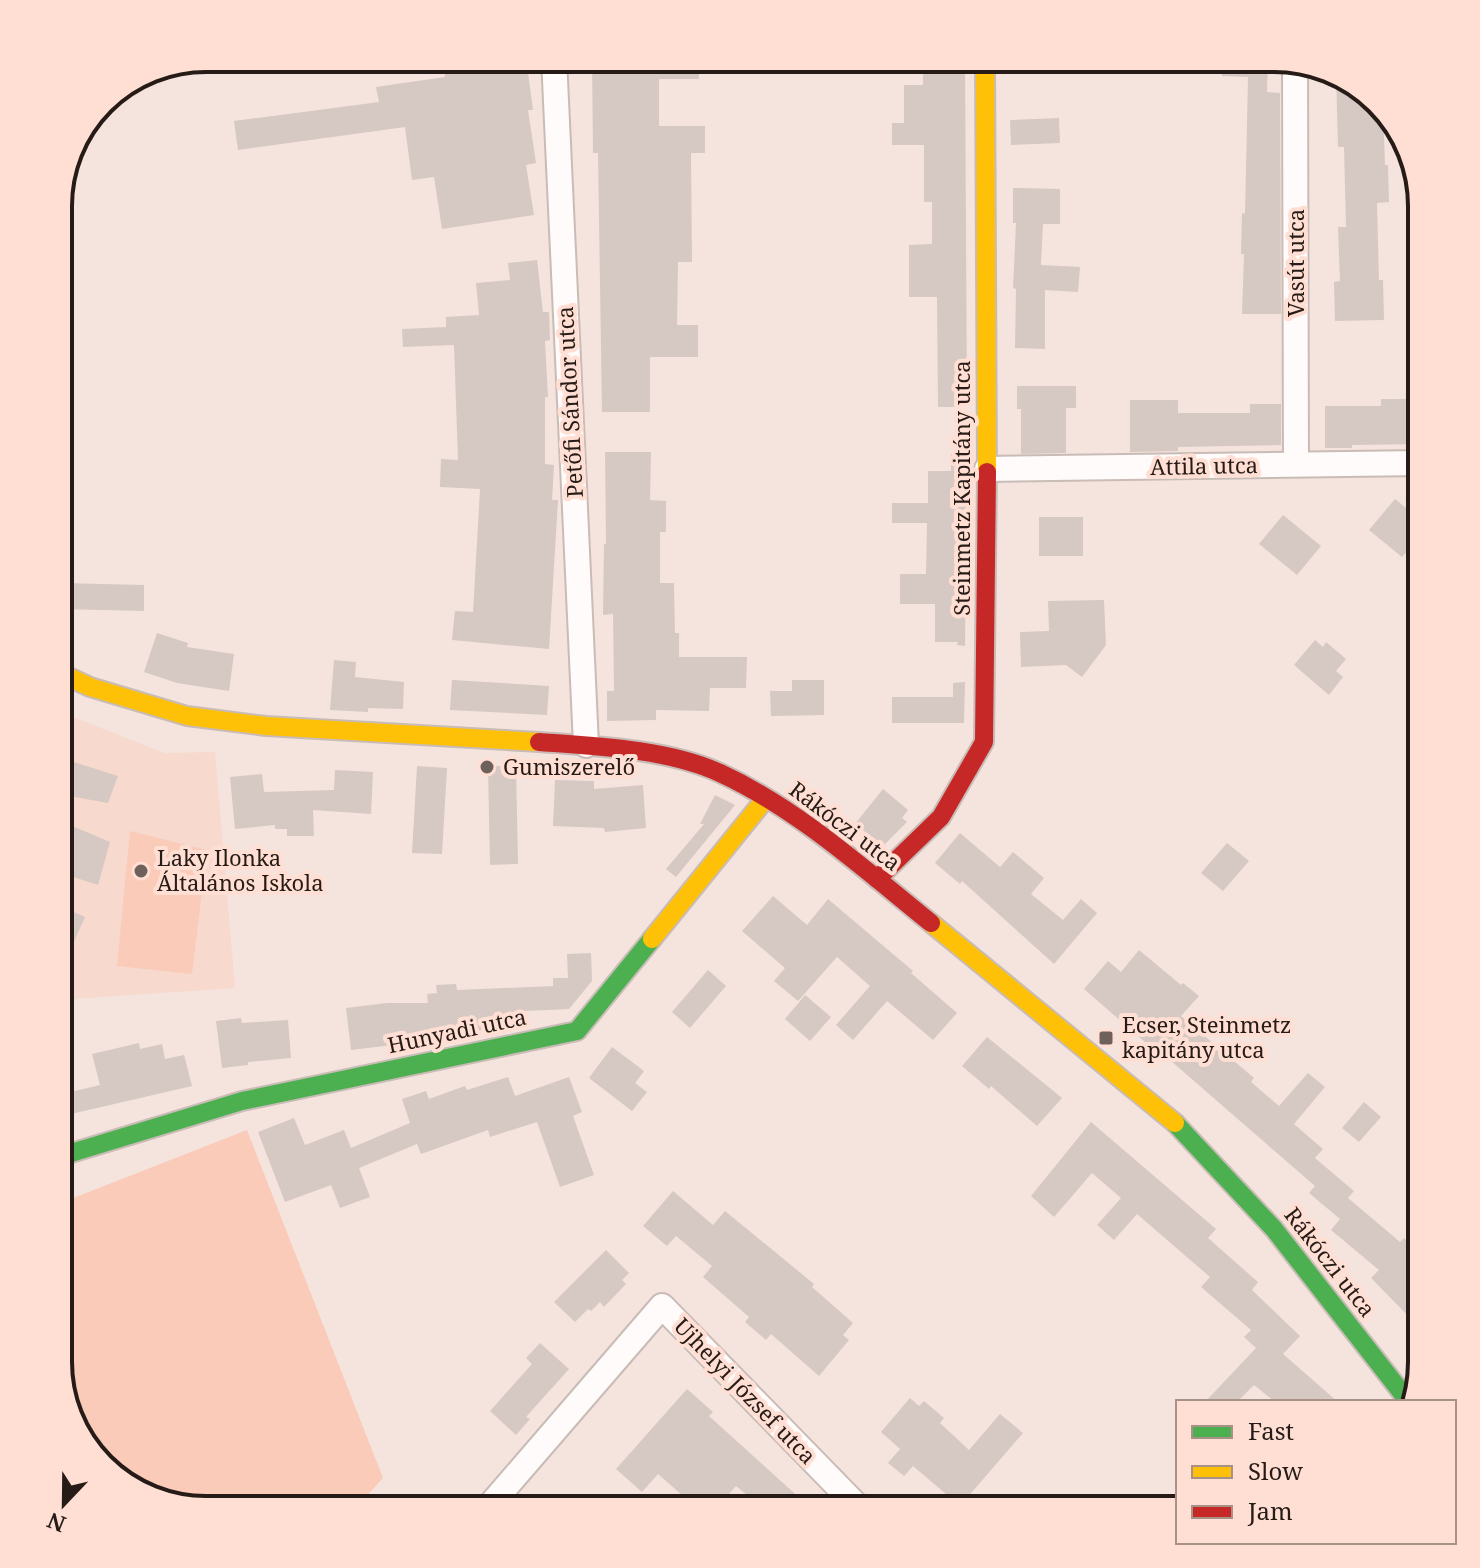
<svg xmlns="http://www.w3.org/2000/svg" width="1480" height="1568" viewBox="0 0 1480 1568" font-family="'Noto Serif',serif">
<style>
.built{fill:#f7d9ce}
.green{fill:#facbb9}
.building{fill:#d6c8c3}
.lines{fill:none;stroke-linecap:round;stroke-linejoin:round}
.street-casing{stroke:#c9bcb6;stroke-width:28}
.fast-casing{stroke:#c9bcb6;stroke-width:22}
.slow-casing{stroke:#c9bcb6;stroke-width:22}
.jam-casing{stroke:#c9bcb6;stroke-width:22}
.street{stroke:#fefbfa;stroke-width:24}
.fast{stroke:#4caf50;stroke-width:18}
.slow{stroke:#ffc107;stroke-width:18}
.jam{stroke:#c62828;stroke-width:18}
.poi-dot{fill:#6e615c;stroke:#ffdfd3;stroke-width:3}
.labels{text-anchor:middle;stroke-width:8;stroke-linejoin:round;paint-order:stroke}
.street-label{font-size:22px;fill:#261b16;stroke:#ffdfd3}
.poi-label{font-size:22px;fill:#261b16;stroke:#ffdfd3;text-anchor:start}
.rim{fill:none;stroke:#261b16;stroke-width:4}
</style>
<rect width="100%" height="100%" fill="#f5e4dd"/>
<path class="built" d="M58,711L164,753L215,752L235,988L58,1000Z"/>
<g class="green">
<path d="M130,831L207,850L192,974L117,966Z"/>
<path d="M247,1130L383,1478L354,1510H205L141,1495L89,1453L58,1363V1204Z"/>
</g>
<g class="building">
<path d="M442,58H526L533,110H528L536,163L526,165L534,215L442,229L434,177L412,180L405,127L238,150L234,121L379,102L376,87L445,77Z"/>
<path d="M592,58H699V79H659V126H705V153H691L692,262H678L677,325H698V357H650V412H602L598,153H593Z"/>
<path d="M923,58H965L967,407H938L937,297H909V245L932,244V202H924V145H892V123H904V85H923Z"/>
<path d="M1222,58H1268L1267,92L1280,93L1281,314H1242L1244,254H1241L1242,213L1245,214L1248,77L1222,76Z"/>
<path d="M1336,72L1383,109L1385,165H1388L1389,202L1377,203L1379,280H1383L1384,320L1335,321L1334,282L1340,281L1338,227H1346L1344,147H1338Z"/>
<path d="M1059,118L1060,143L1011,145L1010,120Z"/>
<path d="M1013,188L1060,189V224H1043L1041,265L1080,267L1078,292L1045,290V349L1015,348L1016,289L1013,288L1016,223H1013Z"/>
<path d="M537,260L543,312H549L550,340L545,341L548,397H545V464L554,465L552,500H558L549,649L452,640L455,611L473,612L480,489L440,487L441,459L458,460L454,345L403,347L402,329L446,327V317L479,315L476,283L510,280L508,263Z"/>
<path d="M1017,386H1076V408H1066V453L1021,454V409H1017Z"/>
<path d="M1381,399H1422V444L1352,445V448H1325V406H1381Z"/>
<path d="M1130,400H1178V413H1250V404H1281V445L1178,447V451L1130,452Z"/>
<path d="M605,452H651L650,500L666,501V532H660V583H674L675,633H679V657H747L746,688H710L709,711L656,710V720L607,721V691H614L613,614L603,615L604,544H606Z"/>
<path d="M951,454H967L965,646L957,645L958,642H935V604H900V574H926L927,523H892V503H928V471H951Z"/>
<path d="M1395,499L1422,521V534L1402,557L1369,530Z"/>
<path d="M1283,515L1321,546L1297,575L1259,544Z"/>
<rect x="1039" y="517" width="44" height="39"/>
<path d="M62,583L144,585V611L61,609Z"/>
<path d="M1104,600L1106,645L1082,677L1066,665L1021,667L1020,632L1049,631L1048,601Z"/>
<path d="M157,633L188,643L187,647L234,654L229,691L177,683L144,672Z"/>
<path d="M1315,640L1323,647L1326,642L1346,659L1336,671L1343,677L1329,695L1294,665Z"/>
<path d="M334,660L356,662L355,677L404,682L403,709L368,708V712L330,710Z"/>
<path d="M452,680L549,686L547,715L450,710Z"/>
<path d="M792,680H824V715L771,716L770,691H792Z"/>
<path d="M965,682L964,723H892V697H953V683Z"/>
<path d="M58,757L118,776L108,803L58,794Z"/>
<path d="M417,766L447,768L442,854L412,853Z"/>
<path d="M488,766H516L518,864L490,865Z"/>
<path d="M335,770L373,772L371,814L313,810L314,836H287V829H275V825L235,829L230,777L262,774L264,792L334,790Z"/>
<path d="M555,780L594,781V789L643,785L646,828L605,832L604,828L553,826Z"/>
<path d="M883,789L908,810L902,818L907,822L883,846L855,824Z"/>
<path d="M715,795L735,805L676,877L666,869L704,824H700Z"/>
<path d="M58,820L110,842L98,885L58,872Z"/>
<path d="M960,833L1000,867L1013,852L1044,878L1031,894L1063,920L1081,899L1097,913L1054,964L962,881L960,884L935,863Z"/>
<path d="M1227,843L1249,861L1223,891L1201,873Z"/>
<path d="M773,896L807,925L828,899L913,971L911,973L957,1013L933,1040L887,1001L853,1040L836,1025L870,986L837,957L798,1001L774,981L785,968L742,931Z"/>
<path d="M58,905L85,917L58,977Z"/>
<path d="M1139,950L1181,985L1183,983L1199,996L1181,1016L1254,1078L1251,1082L1279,1106L1308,1073L1325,1087L1294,1124L1323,1149L1315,1158L1354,1191L1348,1198L1400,1242L1404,1238L1422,1257V1330L1371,1278L1379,1270L1331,1230L1340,1219L1309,1193L1315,1186L1155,1047L1153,1049L1084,989L1108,961L1121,972Z"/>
<path d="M591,953L592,981L569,1009L524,1011V1022L478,1031L458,1032L459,1035L451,1037L392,1040L393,1045L351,1050L346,1008L387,1003H428L427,994L437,993L436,985L456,984L457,990L553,986V978H568L567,954Z"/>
<path d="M708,970L726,986L690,1028L672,1012Z"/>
<path d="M805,995L831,1017L810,1041L785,1019Z"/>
<path d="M241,1018L242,1023L288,1020L291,1058L248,1062V1065L222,1068L216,1021Z"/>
<path d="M987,1037L1062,1098L1037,1126L991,1086L989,1089L962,1066Z"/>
<path d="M139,1043L140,1049L162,1044L165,1059L184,1055L192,1086L58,1117V1095L100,1085L92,1054Z"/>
<path d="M612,1047L644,1071L635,1083L647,1092L632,1111L589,1078Z"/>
<path d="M508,1077L515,1096L569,1077L582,1112L573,1116L594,1175L560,1187L537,1122L490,1137L488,1130L421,1154L417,1144L359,1168L370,1197L340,1208L331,1185L285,1202L258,1132L294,1118L305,1145L344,1130L351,1148L410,1123L402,1099L426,1091L429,1099L465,1086L467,1090Z"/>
<path d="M1364,1102L1381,1117L1359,1142L1342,1128Z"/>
<path d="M1091,1122L1216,1229L1208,1238L1258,1282L1252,1290L1300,1336L1283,1354L1338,1402H1275L1254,1385L1237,1402H1205L1256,1348L1244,1337L1251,1330L1201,1287L1210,1277L1137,1214L1114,1240L1097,1225L1121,1198L1092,1173L1054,1217L1031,1196Z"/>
<path d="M673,1191L713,1225L725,1211L814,1284L812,1287L853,1323L843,1335L849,1340L819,1376L771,1334L766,1340L745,1322L749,1317L703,1277L712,1266L676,1236L667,1246L643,1226Z"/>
<path d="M606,1250L629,1273L622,1280L626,1284L604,1307L600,1302L591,1311L588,1309L575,1322L554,1302Z"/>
<path d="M540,1343L569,1369L526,1417L530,1419L516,1435L490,1411L532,1364L526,1358Z"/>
<path d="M687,1389L713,1412L709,1416L813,1510H766L736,1486L715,1510H699L658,1474L642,1492L616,1469Z"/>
<path d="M910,1398L919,1406L924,1401L944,1418L940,1423L969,1450L1000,1414L1023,1433L960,1506L913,1466L904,1476L888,1463L900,1449L881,1432Z"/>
</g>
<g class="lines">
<defs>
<g id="street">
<path d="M554,58L586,745"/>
<path d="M1295,61L1296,464"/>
<path d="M987,469L1422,463"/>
<path d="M486,1510L662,1306L861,1510"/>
</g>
<g id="fast">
<path d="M1175,1123L1274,1229L1409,1402"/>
<path d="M58,1157L242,1101L577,1031L652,939"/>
</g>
<g id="slow">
<path d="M985,58L987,472"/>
<path d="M58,672L90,687L187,716L266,726L539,742"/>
<path d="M931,923L1175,1123"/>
<path d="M652,939L766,798"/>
</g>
<g id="jam">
<path d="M539,742C595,746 668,749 720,773C798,809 864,869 931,923"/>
<path d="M877,879L941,817L984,742L987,472"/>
</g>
</defs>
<use href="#street" class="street-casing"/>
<use href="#fast" class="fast-casing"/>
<use href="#slow" class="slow-casing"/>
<use href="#jam" class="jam-casing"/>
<use href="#street" class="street"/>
<use href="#fast" class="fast"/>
<use href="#slow" class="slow"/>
<use href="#jam" class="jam"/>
</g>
<g class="poi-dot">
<circle cx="487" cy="767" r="8"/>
<circle cx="141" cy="871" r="8"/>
<rect x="1098" y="1030" width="16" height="16" rx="4"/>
</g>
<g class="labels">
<g class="street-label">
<text transform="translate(1296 263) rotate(-90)" y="8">Vasút utca</text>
<text transform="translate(570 402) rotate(-93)" y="8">Petőfi Sándor utca</text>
<text transform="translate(1204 466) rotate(-1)" y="8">Attila utca</text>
<text transform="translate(962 488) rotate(-90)" y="8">Steinmetz Kapitány utca</text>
<text transform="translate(845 826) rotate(37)" y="8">Rákóczi utca</text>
<text transform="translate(457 1031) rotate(-12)" y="8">Hunyadi utca</text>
<text transform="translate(1330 1262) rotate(52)" y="8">Rákóczi utca</text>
<text transform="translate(745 1391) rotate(46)" y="8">Ujhelyi József utca</text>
</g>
<g class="poi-label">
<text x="503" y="775">Gumiszerelő</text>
<text x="157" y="866">Laky Ilonka<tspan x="157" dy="25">Általános Iskola</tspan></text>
<text x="1122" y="1033">Ecser, Steinmetz<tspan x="1122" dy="25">kapitány utca</tspan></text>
</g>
</g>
<path d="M0 0H1480V1568H0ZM206 72H1274A134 134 0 0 1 1408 206V1362A134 134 0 0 1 1274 1496H206A134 134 0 0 1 72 1362V206A134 134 0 0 1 206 72Z" fill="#ffdfd3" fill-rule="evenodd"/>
<path class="rim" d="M206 72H1274A134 134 0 0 1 1408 206V1362A134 134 0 0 1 1274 1496H206A134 134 0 0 1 72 1362V206A134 134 0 0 1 206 72Z"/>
<rect x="1176" y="1400" width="280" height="144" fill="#ffdfd3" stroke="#a89187" stroke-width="2"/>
<rect x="1192" y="1426" width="40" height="12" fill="#4caf50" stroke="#a89187" stroke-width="2"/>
<text x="1248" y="1440" font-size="24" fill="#261b16">Fast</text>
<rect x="1192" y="1466" width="40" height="12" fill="#ffc107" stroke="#a89187" stroke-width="2"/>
<text x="1248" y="1480" font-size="24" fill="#261b16">Slow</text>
<rect x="1192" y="1506" width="40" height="12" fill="#c62828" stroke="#a89187" stroke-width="2"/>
<text x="1248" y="1520" font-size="24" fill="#261b16">Jam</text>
<g transform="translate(64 1504) rotate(202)" stroke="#ffdfd3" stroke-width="6" paint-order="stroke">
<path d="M0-6L14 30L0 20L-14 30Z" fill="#261b16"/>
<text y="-12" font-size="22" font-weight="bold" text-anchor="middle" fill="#261b16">N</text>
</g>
</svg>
